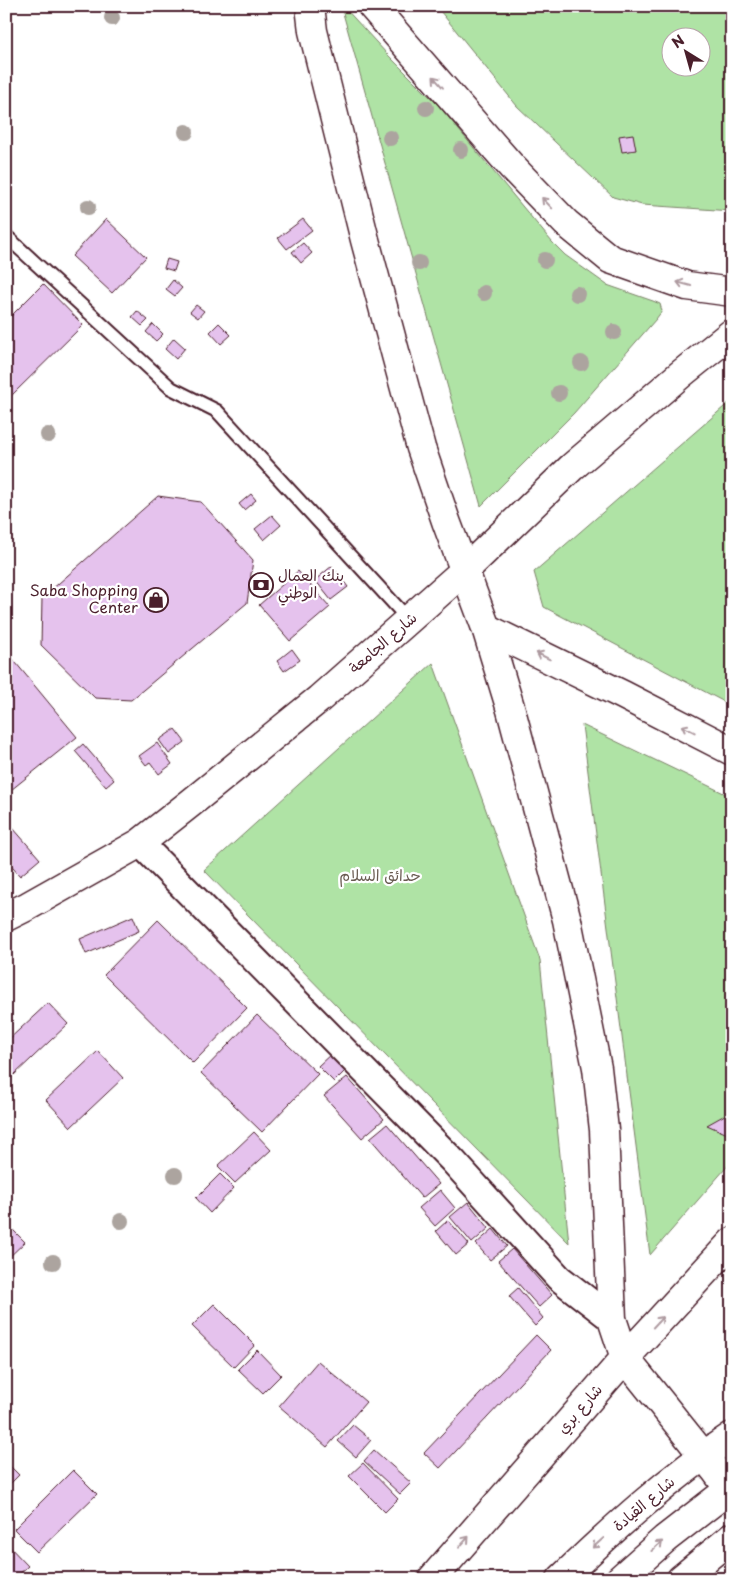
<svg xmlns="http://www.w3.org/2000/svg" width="738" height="1585" viewBox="0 0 738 1585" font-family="'Playpen Sans','Playpen Sans Arabic',sans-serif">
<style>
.garden{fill:#afe3a5;stroke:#7c8168;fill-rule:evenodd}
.building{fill:#e5c2ed;stroke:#4a1f2b}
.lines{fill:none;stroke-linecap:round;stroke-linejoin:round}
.lane-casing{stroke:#4a1f2b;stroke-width:16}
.street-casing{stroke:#4a1f2b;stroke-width:30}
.secondary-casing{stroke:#4a1f2b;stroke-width:31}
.lane{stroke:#fff;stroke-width:12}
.street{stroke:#fff;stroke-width:26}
.secondary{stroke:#fff;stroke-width:28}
.tree{fill:#aca49f}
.oneway{stroke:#ae9aa0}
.labels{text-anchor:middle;stroke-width:4.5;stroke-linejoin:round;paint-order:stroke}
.poi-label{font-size:15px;fill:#4a1f2b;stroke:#fff;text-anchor:start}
.street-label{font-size:15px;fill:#4a1f2b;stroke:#fff}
.park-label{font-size:15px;fill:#685a50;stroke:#fff}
</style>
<rect width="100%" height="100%" fill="#fff"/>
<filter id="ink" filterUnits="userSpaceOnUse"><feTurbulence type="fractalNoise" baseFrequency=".02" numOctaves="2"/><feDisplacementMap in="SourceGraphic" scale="10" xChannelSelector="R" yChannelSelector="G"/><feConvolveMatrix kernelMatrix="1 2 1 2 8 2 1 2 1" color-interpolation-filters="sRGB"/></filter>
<g filter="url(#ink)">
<g class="garden">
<path d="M341,6H343L387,54L439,106L552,242L565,255L607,285L653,301L660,304L662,311L656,319L574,413L481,506Z"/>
<path d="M436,6H732V211L642,205L613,197L517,106ZM670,38H700V68H670Z"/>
<path d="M732,400V706L544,607L534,572Z"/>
<path d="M433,663L540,960L569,1243L204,870Z"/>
<path d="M582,725L732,797V1161L650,1255Z"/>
</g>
<g class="building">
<path d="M633,134L636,150L622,152L619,136Z"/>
<path d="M106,219L146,257L112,293L72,256Z"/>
<path d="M303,219L312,230L287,249L278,238Z"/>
<path d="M303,243L312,253L301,263L292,252Z"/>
<path d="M167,259L177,262L174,271L164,268Z"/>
<path d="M173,280L182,288L175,296L166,289Z"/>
<path d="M43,284L83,325L10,397L6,394V321Z"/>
<path d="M196,305L204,311L198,318L190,312Z"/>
<path d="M137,311L148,320L142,326L132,317Z"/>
<path d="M219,323L231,335L221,344L210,332Z"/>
<path d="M153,324L163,334L156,341L146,332Z"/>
<path d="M174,338L185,348L176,359L165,349Z"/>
<path d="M251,494L256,500L244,510L239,504Z"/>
<path d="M158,496L201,502L253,560L247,603L131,700L95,698L41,645L42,598Z"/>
<path d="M272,515L281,525L264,540L255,529Z"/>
<path d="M332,566L348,587L331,600L315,580Z"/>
<path d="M298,571L330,607L290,641L259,605Z"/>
<path d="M292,649L300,660L284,671L277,661Z"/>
<path d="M6,651L77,737L6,794Z"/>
<path d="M175,729L185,742L169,754L159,740Z"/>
<path d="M157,743L172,764L159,774L150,762L146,765L139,756Z"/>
<path d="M83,744L114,780L106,787L75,751Z"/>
<path d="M6,820L40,859L20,876L6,860Z"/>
<path d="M133,916L139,931L86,954L80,939Z"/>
<path d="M158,920L247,1008L193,1063L104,975Z"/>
<path d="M48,1003L68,1024L14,1075L6,1067V1042Z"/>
<path d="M257,1015L318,1074L262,1132L201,1073Z"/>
<path d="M98,1051L123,1078L71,1127L46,1100Z"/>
<path d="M332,1053L347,1069L334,1082L318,1066Z"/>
<path d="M347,1077L384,1119L362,1138L324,1096Z"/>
<path d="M732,1111V1136L707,1125Z"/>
<path d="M387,1124L439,1184L422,1198L370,1138Z"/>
<path d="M254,1132L271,1150L235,1183L218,1166Z"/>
<path d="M220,1174L234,1188L210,1213L196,1198Z"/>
<path d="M440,1190L455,1208L435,1226L419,1208Z"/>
<path d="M468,1202L489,1228L472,1243L450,1217Z"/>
<path d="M448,1220L469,1244L456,1255L436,1231Z"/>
<path d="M6,1223L25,1242L6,1260Z"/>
<path d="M493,1229L507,1246L490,1260L476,1244Z"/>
<path d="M512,1249L552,1295L539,1307L498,1261Z"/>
<path d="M518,1288L543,1318L535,1326L509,1296Z"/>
<path d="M214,1304L255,1345L234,1367L192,1326Z"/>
<path d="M536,1335L551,1350L440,1468L424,1453Z"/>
<path d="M257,1350L281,1375L263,1393L238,1369Z"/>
<path d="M318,1361L366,1402L327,1447L279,1406Z"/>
<path d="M353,1425L371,1440L356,1457L338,1441Z"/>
<path d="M374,1450L411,1483L400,1494L364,1461Z"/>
<path d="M6,1462L19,1475L6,1488Z"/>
<path d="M363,1463L398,1499L385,1512L349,1476Z"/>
<path d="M73,1470L97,1494L37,1552L14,1529Z"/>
<path d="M6,1543L28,1566L14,1579H6Z"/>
</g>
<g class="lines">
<defs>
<path id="lane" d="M6,236L171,388L217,411L409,620"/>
<path id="street" d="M140,843L453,1161L559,1278L612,1319"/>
<g id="secondary">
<path d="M310,6L313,31L365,240L421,448L446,521L486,628L511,710L567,920L597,1068L604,1130L612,1319L625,1358L715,1470L732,1493"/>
<path d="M372,6L512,167L566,223L610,259L687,286L732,292"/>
<path d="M486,628L623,695L732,751"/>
<path d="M6,917L28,906L140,843L192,802L319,699L465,570L572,467L681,374L732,333"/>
<path d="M432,1579L625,1358L732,1242"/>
<path d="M561,1579C614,1528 670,1477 732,1436"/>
<path d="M620,1579L665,1539L732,1487"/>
<path d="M681,1579L732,1537"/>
</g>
</defs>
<use href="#lane" class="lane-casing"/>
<use href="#street" class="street-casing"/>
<use href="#secondary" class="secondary-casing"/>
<use href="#lane" class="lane"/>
<use href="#street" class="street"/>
<use href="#secondary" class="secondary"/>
</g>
<g class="tree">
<circle cx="112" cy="18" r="8"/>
<circle cx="426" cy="108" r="8"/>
<circle cx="186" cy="132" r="8"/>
<circle cx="390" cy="138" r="8"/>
<circle cx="461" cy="150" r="8"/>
<circle cx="88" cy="207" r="8"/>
<circle cx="545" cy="260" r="8"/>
<circle cx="419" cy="263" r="8"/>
<circle cx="484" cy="293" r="8"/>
<circle cx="577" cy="294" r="8"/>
<circle cx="614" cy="332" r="8"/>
<circle cx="581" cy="363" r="8"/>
<circle cx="559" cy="393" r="8"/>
<circle cx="48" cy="435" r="8"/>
<circle cx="175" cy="1175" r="8"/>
<circle cx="121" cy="1221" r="8"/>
<circle cx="53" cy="1262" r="8"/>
</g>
<defs><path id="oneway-shaft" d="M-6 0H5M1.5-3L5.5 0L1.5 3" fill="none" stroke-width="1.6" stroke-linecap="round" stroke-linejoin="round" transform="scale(1.25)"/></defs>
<g class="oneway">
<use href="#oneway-shaft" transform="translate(438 82) rotate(-131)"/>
<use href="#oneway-shaft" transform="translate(547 203) rotate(-134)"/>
<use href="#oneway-shaft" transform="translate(684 284) rotate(-165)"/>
<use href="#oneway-shaft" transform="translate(543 656) rotate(-154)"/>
<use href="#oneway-shaft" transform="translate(688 729) rotate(-153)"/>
<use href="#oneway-shaft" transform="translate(658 1322) rotate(-47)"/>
<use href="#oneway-shaft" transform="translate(464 1542) rotate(-49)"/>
<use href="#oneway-shaft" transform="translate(598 1543) rotate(138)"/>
<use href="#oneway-shaft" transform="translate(657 1546) rotate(-42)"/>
</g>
</g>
<defs>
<symbol id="bank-ring" viewBox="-11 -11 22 22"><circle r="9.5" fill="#fff" stroke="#4a1f2b" stroke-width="1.5"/><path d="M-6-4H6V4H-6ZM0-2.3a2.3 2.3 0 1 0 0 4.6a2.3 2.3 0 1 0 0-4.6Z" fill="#4a1f2b"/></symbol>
<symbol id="shop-ring" viewBox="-11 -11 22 22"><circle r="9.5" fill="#fff" stroke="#4a1f2b" stroke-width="1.5"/><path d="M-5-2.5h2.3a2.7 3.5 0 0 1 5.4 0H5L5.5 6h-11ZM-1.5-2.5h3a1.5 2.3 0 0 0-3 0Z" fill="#4a1f2b"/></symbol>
</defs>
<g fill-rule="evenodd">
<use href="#bank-ring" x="247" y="571" width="28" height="28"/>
<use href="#shop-ring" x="142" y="586" width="28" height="28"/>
</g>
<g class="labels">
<g class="poi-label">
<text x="278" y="581">بنك العمال<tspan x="278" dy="17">الوطني</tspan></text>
<text x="138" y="596" text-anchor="end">Saba Shopping<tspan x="138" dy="17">Center</tspan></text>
</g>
<g class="street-label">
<text transform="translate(383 643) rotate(-41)" y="5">شارع الجامعة</text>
<text transform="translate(580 1409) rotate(-49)" y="5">شارع بري</text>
<text transform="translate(644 1504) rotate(-40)" y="5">شارع القيادة</text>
</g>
<g class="park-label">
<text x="380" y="881">حدائق السلام</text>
</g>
</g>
<rect width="738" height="1585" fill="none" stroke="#fff" stroke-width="25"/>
<rect x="12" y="12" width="713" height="1560" fill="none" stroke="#4a1f2b" stroke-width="2" filter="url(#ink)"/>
<g transform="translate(686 52) rotate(323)"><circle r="24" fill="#ffffff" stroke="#b7a5aa"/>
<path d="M0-4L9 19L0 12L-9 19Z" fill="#4a1f2b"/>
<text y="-8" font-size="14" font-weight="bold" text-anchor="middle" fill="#4a1f2b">N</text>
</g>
</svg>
